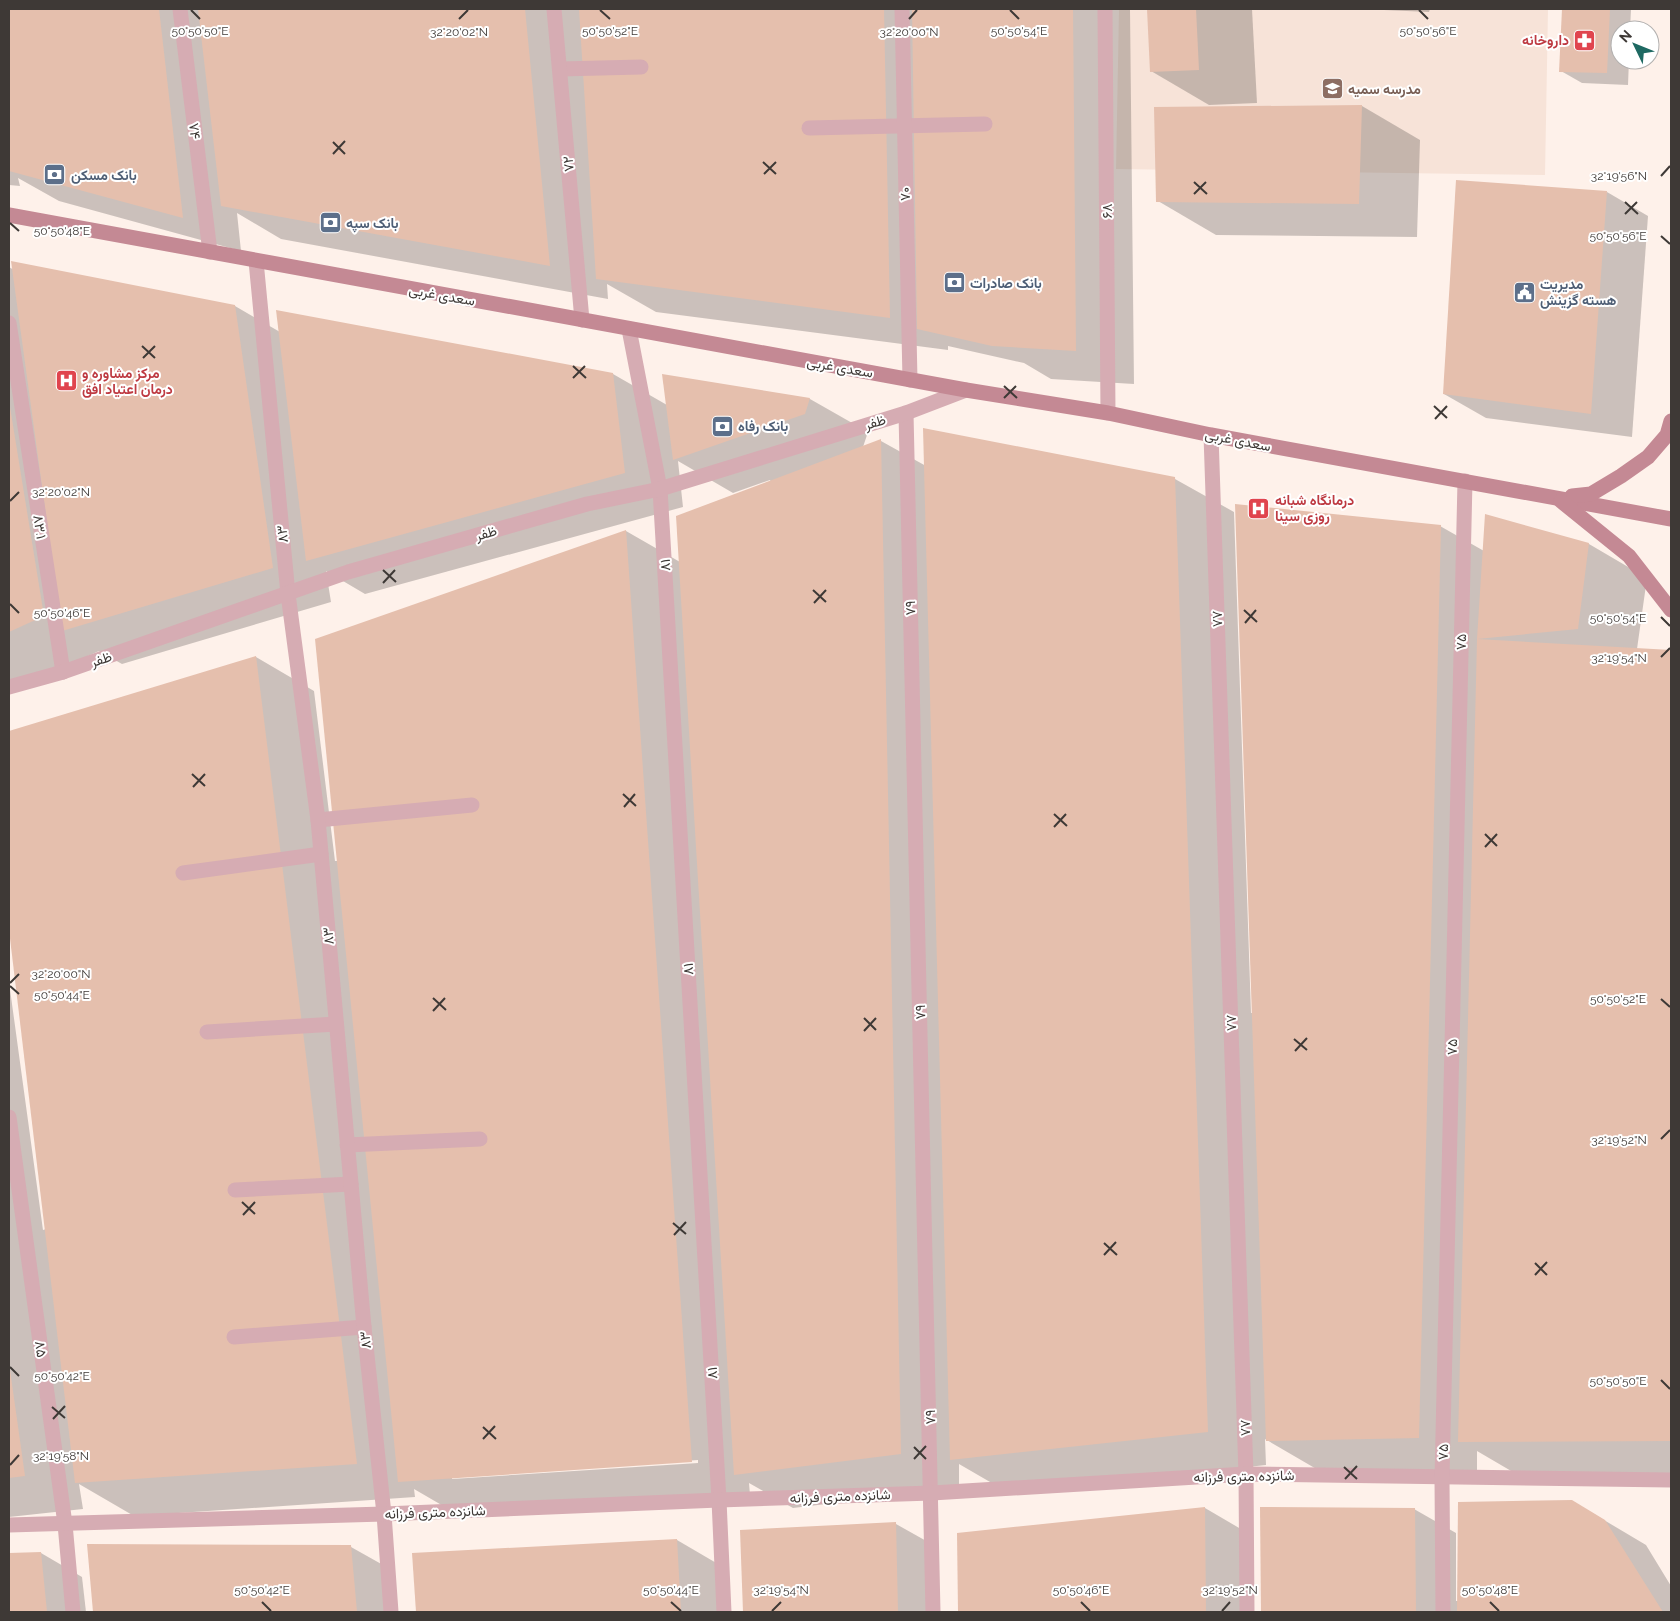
<svg xmlns="http://www.w3.org/2000/svg" width="1680" height="1621" viewBox="0 0 1680 1621" font-family="Raleway,Vazirmatn,sans-serif">
<style>
.built{fill:#f7e3d8}
.shadow{fill:#0003;fill-rule:evenodd}
.building{fill:#e5bfad}
.lines{fill:none;stroke-linecap:round;stroke-linejoin:round}
.service{stroke:#d6acb3;stroke-width:15}
.minor{stroke:#d6acb3;stroke-width:15}
.secondary{stroke:#c48994;stroke-width:15}
.ticks{fill:none;stroke:#3e3936;stroke-width:2}
.labels{text-anchor:middle;stroke-width:4;stroke-linejoin:round;paint-order:stroke}
.health-label{font-size:14px;font-weight:bold;fill:#be3a42;stroke:#fff;text-anchor:start}
.education-label{font-size:14px;font-weight:bold;fill:#785e54;stroke:#fff;text-anchor:start}
.street-label{font-size:14px;fill:#3e3936;stroke:#fff}
.service-label{font-size:14px;font-weight:bold;fill:#4e5e75;stroke:#fff;text-anchor:start}
.ticks-label{font-size:12px;text-anchor:middle;fill:#3e3936;stroke:#fff;stroke-width:4;stroke-linejoin:round;paint-order:stroke}
</style>
<rect width="100%" height="100%" fill="#fef1ea"/>
<path class="built" d="M1119,9H1548L1545,175L1116,169Z"/>
<g class="shadow">
<path d="M9,9H1130L1134,384L1051,379L1024,363L948,346V350L656,312L607,284L608,299L281,239L237,213L241,251L59,201L18,178L20,186L9,185Z"/>
<path d="M1148,9H1252L1257,103L1209,105L1151,71Z"/>
<path d="M1361,9H1430L1429,12Z"/>
<path d="M1563,9H1631L1630,30H1620V60H1629L1628,85L1582,83L1561,71Z"/>
<path d="M1362,106L1420,140L1417,237L1216,235L1158,201Z"/>
<path d="M1607,192L1648,216L1632,437L1486,418L1444,394Z"/>
<path d="M9,267L14,270L235,306L280,332L613,374L667,405L810,399L868,432L863,447L881,441L926,466L1175,479L1234,512L1251,1013H1253L1440,526L1484,551L1589,544L1647,578L1637,649L1671,651V1474L1518,1475L1477,1451V1471L1325,1474L1265,1439L1266,1465L1009,1493L959,1464V1488L793,1508L749,1483L750,1495L457,1514L414,1489L415,1497L134,1516L79,1484L83,1509L9,1517V982L43,1230L46,1229L9,920V733L256,657L314,691L335,861H338L316,640L626,531L680,562L771,482L770,480L733,493L678,461L683,507L365,594L326,571L331,602L122,664L99,651L17,688L9,683ZM698,1460V1463L452,1479V1477Z"/>
<path d="M1572,1501L1646,1545L1671,1586V1612H1262V1508L1414,1509L1456,1533V1601H1459Z"/>
<path d="M1205,1508L1246,1532L1247,1612H959L958,1534Z"/>
<path d="M896,1524L937,1547L938,1612H744L741,1532Z"/>
<path d="M677,1540L718,1564L721,1612H417L413,1555Z"/>
<path d="M88,1545L351,1547L392,1570L396,1612H95Z"/>
<path d="M41,1553L82,1577L86,1612H9V1554Z"/>
</g>
<g class="building">
<path d="M9,9H159L183,218L9,171Z"/>
<path d="M198,9H525L550,266L221,206Z"/>
<path d="M579,9H884L890,318L596,279Z"/>
<path d="M912,9H1073L1076,351L992,346L917,329Z"/>
<path d="M1147,9H1196L1199,70L1150,72Z"/>
<path d="M1562,9H1610L1607,73L1559,72Z"/>
<path d="M1362,105L1359,204L1156,202L1154,107Z"/>
<path d="M1456,180L1607,191L1591,414L1443,394Z"/>
<path d="M11,261L235,305L273,568L62,631Z"/>
<path d="M276,310L613,373L625,473L306,561Z"/>
<path d="M662,374L810,398L805,414L673,460Z"/>
<path d="M9,401L44,616L9,632Z"/>
<path d="M923,428L1175,477L1208,1432L950,1460Z"/>
<path d="M881,439L901,1454L734,1475L676,516Z"/>
<path d="M1235,504L1441,525L1419,1438L1266,1441Z"/>
<path d="M1485,514L1589,543L1578,629L1477,639L1671,650V1441L1458,1442L1477,639Z"/>
<path d="M626,530L692,1462L398,1482L315,639Z"/>
<path d="M256,656L357,1464L75,1483L9,930V731Z"/>
<path d="M10,1370L25,1476L9,1478V1371Z"/>
<path d="M1572,1500L1605,1520L1663,1612H1457L1458,1502Z"/>
<path d="M1205,1507L1206,1612H958L957,1533Z"/>
<path d="M1260,1507L1415,1508L1416,1612H1261Z"/>
<path d="M896,1522L898,1612H743L740,1530Z"/>
<path d="M677,1539L681,1612H416L412,1553Z"/>
<path d="M87,1544L351,1545L357,1612H93Z"/>
<path d="M41,1552L47,1612H9V1553Z"/>
</g>
<g class="lines">
<g class="service">
<path d="M560,69L641,67"/>
<path d="M809,128L985,124"/>
<path d="M318,820L472,805"/>
<path d="M183,873L321,854"/>
<path d="M207,1032L336,1024"/>
<path d="M347,1145L480,1139"/>
<path d="M235,1190L351,1184"/>
<path d="M234,1337L364,1327"/>
</g>
<g class="minor">
<path d="M180,9L210,252"/>
<path d="M554,9L582,320"/>
<path d="M902,9L910,380"/>
<path d="M1105,9L1108,413"/>
<path d="M256,261L288,594L318,820L364,1327L384,1514L391,1612"/>
<path d="M9,323L63,672"/>
<path d="M629,329L660,489L719,1500L724,1612"/>
<path d="M906,413L933,1612"/>
<path d="M1211,435L1246,1474L1247,1612"/>
<path d="M9,687L63,672L348,572L587,504L660,489L906,413L966,390"/>
<path d="M9,1117L65,1524L73,1612"/>
<path d="M9,1525L384,1514L719,1500L932,1493L1246,1474L1671,1480"/>
<path d="M1443,1612L1442,1478L1465,481"/>
</g>
<g class="secondary">
<path d="M9,215L966,390L1108,413L1211,435L1671,519"/>
<path d="M1572,496L1591,494L1621,476L1648,457L1667,435L1671,421"/>
<path d="M1561,501L1629,556L1671,610"/>
</g>
</g>
<path class="ticks" d="M191,10L200,19M600,10L610,19M1010,10L1019,19M1419,10L1428,19M459,19L468,10M909,19L917,10M333,142L345,154M333,154L345,141M763,162L776,174M764,174L776,162M1661,176L1670,166M1194,182L1207,194M1194,194L1206,182M1625,202L1638,214M1625,214L1637,202M10,223L19,231M1661,236L1670,244M142,346L155,358M143,358L155,346M573,366L586,378M573,378L585,366M1004,386L1017,398M1004,398L1016,386M1434,406L1447,418M1435,419L1447,406M10,501L19,492M383,570L396,582M383,583L395,570M813,590L826,602M814,603L826,590M10,604L19,613M1244,610L1257,622M1661,617L1670,626M1245,623L1256,610M1661,657L1670,648M192,774L205,786M193,787L205,774M623,794L636,806M624,807L635,794M1054,814L1067,826M1054,827L1066,814M1485,834L1497,846M1485,847L1497,834M10,983L19,974M10,986L19,994M433,998L446,1010M1661,999L1670,1007M433,1011L445,998M864,1018L876,1030M864,1031L876,1018M1294,1039L1307,1050M1295,1051L1307,1038M1661,1139L1670,1130M242,1202L255,1214M243,1215L255,1202M673,1223L686,1234M674,1235L686,1222M1104,1243L1117,1255M1104,1255L1116,1242M1535,1263L1547,1275M1535,1275L1547,1262M10,1367L19,1376M1661,1380L1670,1389M52,1407L65,1418M53,1419L65,1406M483,1427L496,1439M483,1439L495,1426M914,1447L926,1459M914,1459L926,1446M10,1465L19,1455M1344,1467L1357,1479M1345,1479L1357,1466M262,1602L271,1611M671,1602L681,1611M1081,1602L1090,1611M1490,1602L1499,1611M772,1611L781,1602M1222,1611L1230,1602"/>
<defs>
<symbol id="pharmacy-square" viewBox="-11 -11 22 22"><rect x="-9" y="-9" width="18" height="18" rx="4" fill="#e0444e" stroke="#fff"/><path d="M-2-6h4v4h4v4h-4v4h-4v-4h-4v-4h4Z" fill="#fff"/></symbol>
<symbol id="school-square" viewBox="-11 -11 22 22"><rect x="-9" y="-9" width="18" height="18" rx="4" fill="#8d6e63" stroke="#fff"/><path d="M0-5L7-2L0 1L-7-2ZM-4 1L0 2.5L4 1V4Q0 6-4 4Z" fill="#fff"/></symbol>
<symbol id="bank-square" viewBox="-11 -11 22 22"><rect x="-9" y="-9" width="18" height="18" rx="4" fill="#5c6f8a" stroke="#fff"/><path d="M-6-4H6V4H-6ZM0-2.3a2.3 2.3 0 1 0 0 4.6a2.3 2.3 0 1 0 0-4.6Z" fill="#fff"/></symbol>
<symbol id="civic-square" viewBox="-11 -11 22 22"><rect x="-9" y="-9" width="18" height="18" rx="4" fill="#5c6f8a" stroke="#fff"/><path d="M-.6-6.5H3V-4.5H.6V-3L4-1V1h2V6H-6V1h2V-1L-.6-3ZM-1.2 2.5V6h2.4V2.5Z" fill="#fff"/></symbol>
<symbol id="hospital-square" viewBox="-11 -11 22 22"><rect x="-9" y="-9" width="18" height="18" rx="4" fill="#e0444e" stroke="#fff"/><path d="M-5-5h3v3.5h4V-5h3V5h-3V1.5h-4V5h-3Z" fill="#fff"/></symbol>
</defs>
<g fill-rule="evenodd">
<use href="#pharmacy-square" x="1572" y="28" width="25" height="25"/>
<use href="#school-square" x="1320" y="76" width="25" height="25"/>
<use href="#bank-square" x="42" y="162" width="25" height="25"/>
<use href="#bank-square" x="318" y="210" width="25" height="25"/>
<use href="#bank-square" x="942" y="270" width="25" height="25"/>
<use href="#civic-square" x="1512" y="280" width="25" height="25"/>
<use href="#hospital-square" x="54" y="368" width="25" height="25"/>
<use href="#bank-square" x="710" y="414" width="25" height="25"/>
<use href="#hospital-square" x="1246" y="496" width="25" height="25"/>
</g>
<g class="labels">
<g class="health-label">
<text x="1569" y="45" text-anchor="end">داروخانه</text>
<text x="82" y="378">مرکز مشاوره و<tspan x="82" dy="16">درمان اعتیاد افق</tspan></text>
<text x="1275" y="505">درمانگاه شبانه<tspan x="1275" dy="16">روزی سینا</tspan></text>
</g>
<g class="education-label">
<text x="1348" y="94">مدرسه سمیه</text>
</g>
<g class="street-label">
<text transform="translate(195 131) rotate(83)" y="5">۷۴</text>
<text transform="translate(568 164) rotate(-95)" y="5">۷۲</text>
<text transform="translate(905 194) rotate(-91)" y="5">۷۰</text>
<text transform="translate(1107 211) rotate(-90)" y="5">۶۸</text>
<text transform="translate(442 295) rotate(10)" y="5">سعدی غربی</text>
<text transform="translate(840 367) rotate(10)" y="5">سعدی غربی</text>
<text transform="translate(875 422) rotate(-17)" y="5">ظفر</text>
<text transform="translate(1238 440) rotate(11)" y="5">سعدی غربی</text>
<text transform="translate(40 527) rotate(81)" y="5">۸۳.۱</text>
<text transform="translate(486 533) rotate(-16)" y="5">ظفر</text>
<text transform="translate(282 534) rotate(-96)" y="5">۸۳</text>
<text transform="translate(665 565) rotate(-93)" y="5">۸۱</text>
<text transform="translate(910 608) rotate(-91)" y="5">۷۹</text>
<text transform="translate(1217 619) rotate(-92)" y="5">۷۷</text>
<text transform="translate(1461 642) rotate(-89)" y="5">۷۵</text>
<text transform="translate(101 659) rotate(-19)" y="5">ظفر</text>
<text transform="translate(328 936) rotate(-95)" y="5">۸۳</text>
<text transform="translate(688 969) rotate(-93)" y="5">۸۱</text>
<text transform="translate(920 1012) rotate(-91)" y="5">۷۹</text>
<text transform="translate(1231 1023) rotate(-92)" y="5">۷۷</text>
<text transform="translate(1452 1047) rotate(-89)" y="5">۷۵</text>
<text transform="translate(365 1340) rotate(-96)" y="5">۸۳</text>
<text transform="translate(41 1349) rotate(82)" y="5">۸۵</text>
<text transform="translate(712 1373) rotate(-93)" y="5">۸۱</text>
<text transform="translate(930 1417) rotate(-91)" y="5">۷۹</text>
<text transform="translate(1245 1428) rotate(-92)" y="5">۷۷</text>
<text transform="translate(1443 1452) rotate(-89)" y="5">۷۵</text>
<text transform="translate(1244 1476) rotate(-1)" y="5">شانزده متری فرزانه</text>
<text transform="translate(840 1496) rotate(-2)" y="5">شانزده متری فرزانه</text>
<text transform="translate(435 1512) rotate(-2)" y="5">شانزده متری فرزانه</text>
</g>
<g class="service-label">
<text x="71" y="180">بانک مسکن</text>
<text x="346" y="228">بانک سپه</text>
<text x="970" y="288">بانک صادرات</text>
<text x="1540" y="289">مدیریت<tspan x="1540" dy="16">هسته گزینش</tspan></text>
<text x="738" y="431">بانک رفاه</text>
</g>
</g>
<g class="ticks-label">
<text x="200" y="35">50°50'50"E</text>
<text x="610" y="35">50°50'52"E</text>
<text x="1019" y="35">50°50'54"E</text>
<text x="1428" y="35">50°50'56"E</text>
<text x="459" y="36">32°20'02"N</text>
<text x="909" y="36">32°20'00"N</text>
<text x="1619" y="180">32°19'56"N</text>
<text x="62" y="235">50°50'48"E</text>
<text x="1618" y="240">50°50'56"E</text>
<text x="61" y="496">32°20'02"N</text>
<text x="62" y="617">50°50'46"E</text>
<text x="1618" y="622">50°50'54"E</text>
<text x="1619" y="662">32°19'54"N</text>
<text x="61" y="978">32°20'00"N</text>
<text x="62" y="999">50°50'44"E</text>
<text x="1618" y="1003">50°50'52"E</text>
<text x="1619" y="1144">32°19'52"N</text>
<text x="62" y="1380">50°50'42"E</text>
<text x="1618" y="1385">50°50'50"E</text>
<text x="61" y="1460">32°19'58"N</text>
<text x="781" y="1594">32°19'54"N</text>
<text x="1230" y="1594">32°19'52"N</text>
<text x="262" y="1594">50°50'42"E</text>
<text x="671" y="1594">50°50'44"E</text>
<text x="1081" y="1594">50°50'46"E</text>
<text x="1490" y="1594">50°50'48"E</text>
</g>
<rect width="1680" height="1621" fill="none" stroke="#3e3936" stroke-width="20"/>
<g transform="translate(1635 45) rotate(313)"><circle r="24" fill="#ffffff" stroke="#b2b0af"/>
<path d="M0-4L9 19L0 12L-9 19Z" fill="#1e6962"/>
<text y="-8" font-size="14" font-weight="bold" text-anchor="middle" fill="#3e3936">N</text>
</g>
</svg>
